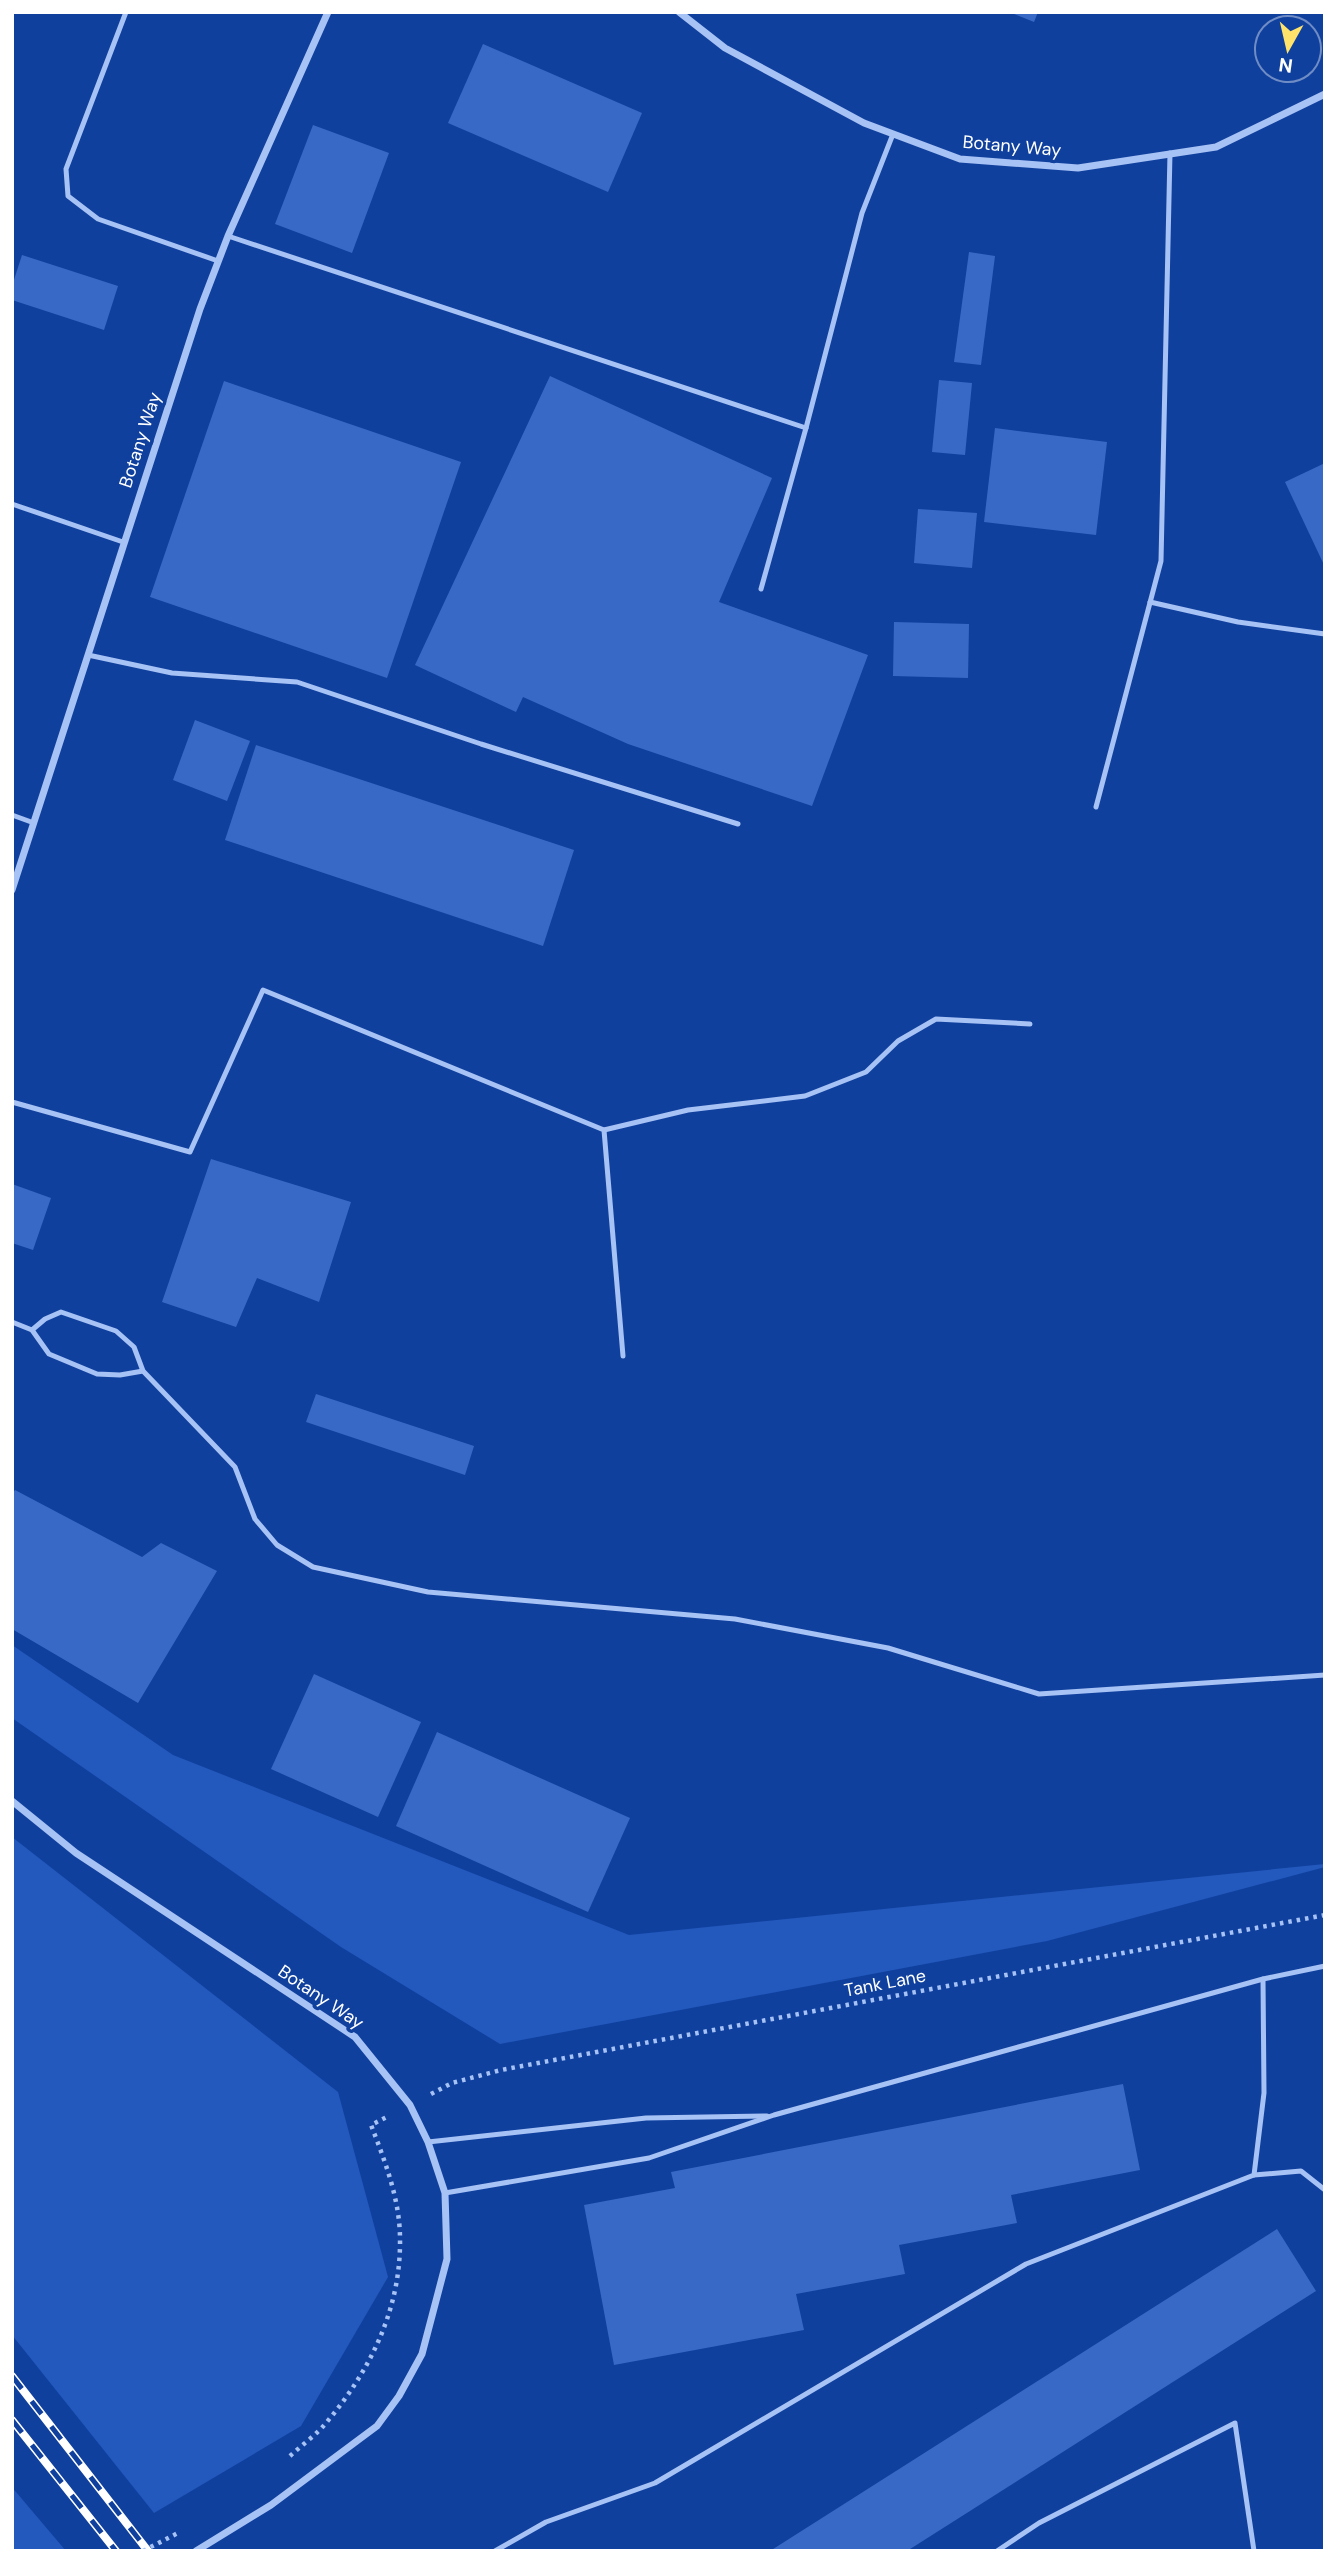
<svg xmlns="http://www.w3.org/2000/svg" width="1337" height="2563" viewBox="0 0 1337 2563" font-family="'DM Sans',sans-serif">
<style>
.green{fill:#2359bd}
.building{fill:#3969c6}
.lines{fill:none;stroke-linecap:round;stroke-linejoin:round}
.path{stroke:#a7c2f5;stroke-width:4.5;stroke-dasharray:3.5 5;stroke-linecap:butt}
.lane{stroke:#a7c2f5;stroke-width:5}
.street{stroke:#a7c2f5;stroke-width:7}
.rail-casing{stroke:#fff;stroke-width:8}
.rail{stroke:#10409e;stroke-width:5;stroke-dasharray:16;stroke-linecap:butt}
.path-bridge{stroke:#a7c2f5;stroke-width:4.5;stroke-dasharray:3.5 5;stroke-linecap:butt}
.labels{text-anchor:middle;stroke-width:7;stroke-linejoin:round;paint-order:stroke}
.street-label{font-size:18px;fill:#fff;stroke:#10409e}
</style>
<rect width="100%" height="100%" fill="#10409e"/>
<g class="green">
<path d="M12,1645L173,1755L629,1935L1325,1864V1867L1047,1941L500,2044L341,1947L12,1718Z"/>
<path d="M12,1837L338,2092L388,2277L301,2426L154,2513L12,2335Z"/>
<path d="M12,2488L16,2492L66,2551H12Z"/>
</g>
<g class="building">
<path d="M1009,12H1038L1034,22Z"/>
<path d="M483,44L642,113L608,192L448,123Z"/>
<path d="M313,125L389,153L352,253L275,224Z"/>
<path d="M969,252L995,256L981,365L954,362Z"/>
<path d="M22,255L118,286L104,330L12,300V286Z"/>
<path d="M550,376L772,478L719,602L868,655L812,806L628,744L523,697L516,712L415,665Z"/>
<path d="M939,380L972,383L965,455L932,452Z"/>
<path d="M224,381L461,462L387,678L150,597Z"/>
<path d="M995,428L1107,442L1096,535L984,522Z"/>
<path d="M1325,463V567L1285,482Z"/>
<path d="M918,509L977,513L972,568L914,563Z"/>
<path d="M894,622L969,624L968,678L893,676Z"/>
<path d="M195,720L250,741L227,801L173,780Z"/>
<path d="M256,745L574,850L543,946L225,840Z"/>
<path d="M211,1159L351,1202L319,1302L257,1278L236,1327L162,1302Z"/>
<path d="M12,1184L51,1198L33,1250L12,1243Z"/>
<path d="M316,1394L474,1446L465,1475L306,1422Z"/>
<path d="M15,1490L142,1557L161,1543L217,1571L138,1703L12,1629V1494Z"/>
<path d="M314,1674L421,1722L378,1817L271,1769Z"/>
<path d="M437,1732L630,1818L588,1912L396,1826Z"/>
<path d="M1123,2084L1140,2170L1011,2195L1017,2223L899,2245L905,2274L796,2294L804,2330L614,2365L584,2205L675,2188L671,2172Z"/>
<path d="M1277,2229L1316,2291L907,2551H770Z"/>
</g>
<g class="lines">
<g class="path">
<path d="M431,2094L452,2083L501,2070L1325,1915"/>
<path d="M290,2456C302,2445 316,2435 326,2423C370,2371 401,2309 400,2239C400,2200 385,2161 371,2125L389,2116"/>
</g>
<g class="lane">
<path d="M126,12L66,169L68,196L98,219L218,261"/>
<path d="M228,236L806,428"/>
<path d="M12,504L123,542"/>
<path d="M761,589L806,428L862,213L893,134"/>
<path d="M1150,602L1238,622L1325,634"/>
<path d="M88,655L172,673L297,682L481,744L738,824"/>
<path d="M1096,807L1161,561L1170,153"/>
<path d="M12,815L34,823"/>
<path d="M12,1102L190,1152L263,990L604,1130L623,1356"/>
<path d="M604,1130L688,1110L805,1096L866,1072L898,1041L936,1019L1030,1024"/>
<path d="M12,1322L32,1330L49,1354L97,1374L120,1375L143,1371"/>
<path d="M32,1330L45,1319L61,1312L116,1331L134,1347L143,1371L235,1467L255,1519L277,1545L313,1567L428,1592L735,1619L888,1648L1039,1694L1325,1675"/>
<path d="M428,2142L646,2118L767,2116"/>
<path d="M1254,2175L1301,2171L1325,2190"/>
<path d="M445,2193L649,2158L774,2115L1263,1979L1325,1966"/>
<path d="M495,2551L546,2522L655,2483L1026,2264L1254,2175L1264,2093L1263,1979"/>
<path d="M997,2551L1039,2523L1235,2423L1254,2551"/>
</g>
<g class="street">
<path d="M679,12L725,48L864,123L960,159L1078,168L1216,147L1325,94"/>
<path d="M12,890L200,309L228,236L328,12"/>
<path d="M12,1801L76,1853L355,2037L410,2105L428,2142L445,2193L447,2259L422,2354L399,2396L377,2426L271,2505L196,2551"/>
</g>
<defs>
<g id="rail">
<path d="M12,2376L148,2551"/>
<path d="M12,2420L116,2551"/>
</g>
</defs>
<use href="#rail" class="rail-casing"/>
<use href="#rail" class="rail"/>
<path class="path-bridge" d="M143,2551L178,2533"/>
</g>
<g class="labels">
<g class="street-label">
<text transform="translate(1012 146) rotate(5)" y="6">Botany Way</text>
<text transform="translate(140 440) rotate(-72)" y="6">Botany Way</text>
<text transform="translate(885 1983) rotate(-11)" y="6">Tank Lane</text>
<text transform="translate(321 1997) rotate(34)" y="6">Botany Way</text>
</g>
</g>
<rect width="1337" height="2563" fill="none" stroke="#ffffff" stroke-width="28"/>
<g transform="translate(1288 49) rotate(188)"><circle r="33" fill="#10409e" stroke="#708cc5" stroke-width="2"/>
<path d="M0-5L12 26L0 18L-12 26Z" fill="#ffe36b"/>
<text y="-10" font-size="19" font-weight="bold" text-anchor="middle" fill="#ffffff">N</text>
</g>
</svg>
